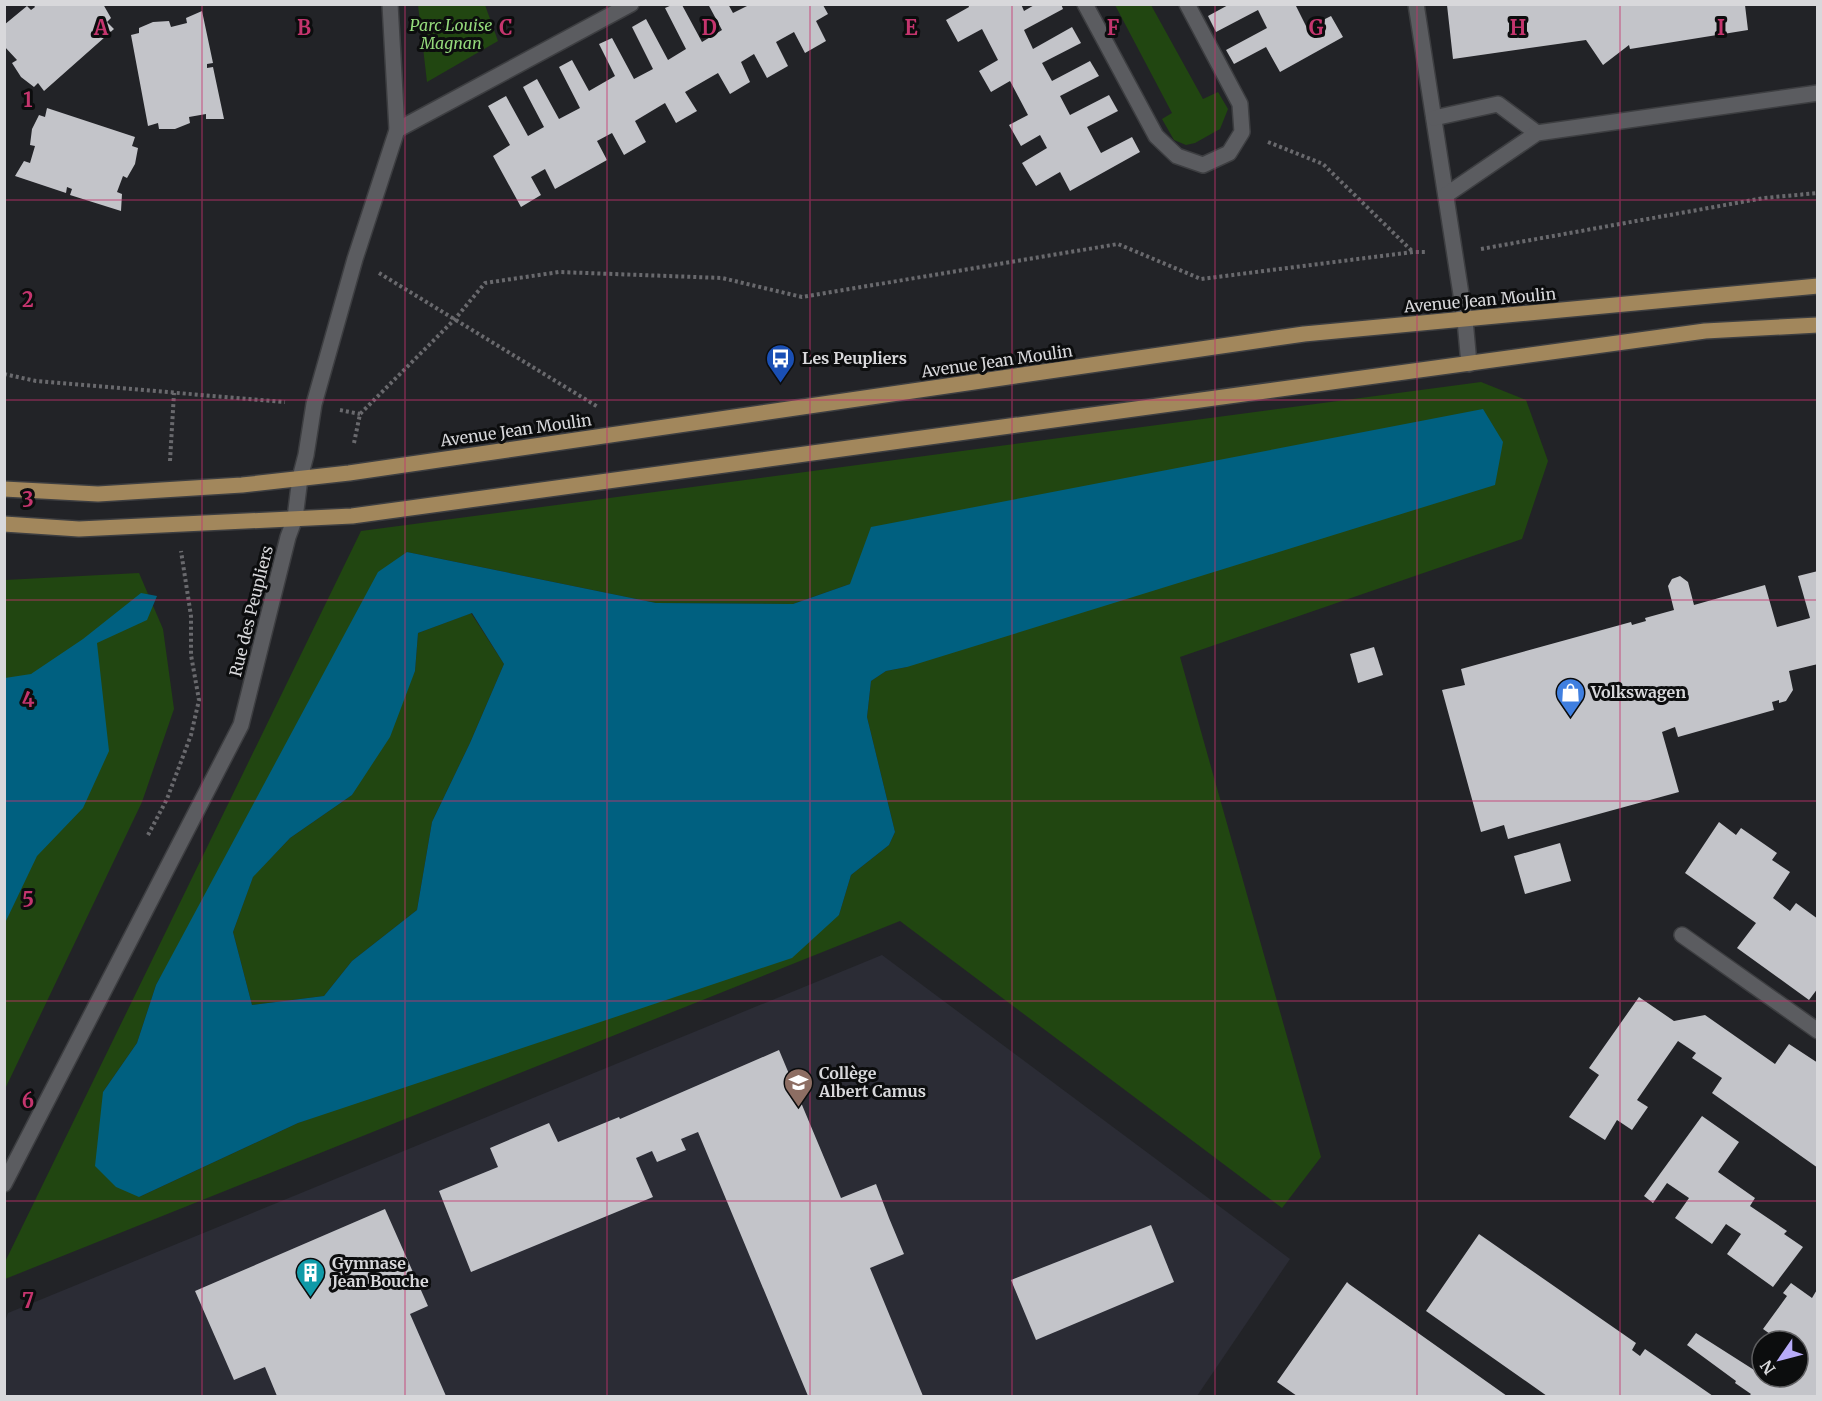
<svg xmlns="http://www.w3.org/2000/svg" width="1822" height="1401" viewBox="0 0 1822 1401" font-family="Merriweather,serif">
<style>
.built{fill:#2b2c35}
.green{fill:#214611;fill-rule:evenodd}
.water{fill:#006080;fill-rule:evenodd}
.building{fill:#c3c4c9}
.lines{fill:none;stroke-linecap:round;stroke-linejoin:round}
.minor-casing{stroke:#3d3e41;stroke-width:18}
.major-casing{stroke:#3d3e41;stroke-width:18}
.path{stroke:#69696d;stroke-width:4;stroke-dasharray:3 3;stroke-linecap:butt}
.minor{stroke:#5b5c60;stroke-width:15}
.major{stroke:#a2875c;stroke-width:15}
.grid{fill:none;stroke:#c5356e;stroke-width:1.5;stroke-opacity:0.55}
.labels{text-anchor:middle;stroke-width:6;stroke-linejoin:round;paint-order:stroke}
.park-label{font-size:16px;font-style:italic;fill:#94d97b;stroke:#0c0d0e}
.street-label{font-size:16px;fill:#d8d8db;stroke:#0c0d0e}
.poi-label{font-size:16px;font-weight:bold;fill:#d8d8db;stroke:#0c0d0e;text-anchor:start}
.grid-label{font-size:20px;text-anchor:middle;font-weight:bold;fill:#c5356e;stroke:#0c0d0e;stroke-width:6;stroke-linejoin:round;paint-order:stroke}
</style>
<rect width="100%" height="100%" fill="#222327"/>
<path class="built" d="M882,955L1290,1259L1197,1396H5L4,1325L8,1313Z"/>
<g class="green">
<path d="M418,5H485L498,41L427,82Z"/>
<path d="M1115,5H1151L1203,99L1218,92L1228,109L1220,129L1195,143L1186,145L1174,140L1162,119L1172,113Z"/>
<path d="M1481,382L1526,400L1548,461L1522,539L1180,657L1321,1157L1282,1208L900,921L5,1279L4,1264L361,531ZM407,552L656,603L793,604L850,584L907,667L886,671L871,681L867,717L895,832L889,845L851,875L839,915L298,1123L139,1197L103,1092L137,1043L156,985Z"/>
<path d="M139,573L163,629L174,709L142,802L5,1089V580Z"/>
<path d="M471,613L504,664L470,743L432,822L417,910L352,961L324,996L252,1005L233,932L253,876L290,838L352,795L415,671L418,633Z"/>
</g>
<g class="water">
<path d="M1483,409L1503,442L1495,485L907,667L886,671L871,681L867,717L895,832L889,845L851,875L839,915L792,958L298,1123L139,1197L116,1187L95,1166L103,1092L137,1043L156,985L378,572L407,552L656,603L793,604L850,584L871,527ZM472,613L504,664L470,743L432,822L417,910L352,961L324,996L252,1005L233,932L253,877L290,838L352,795L390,737L415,671L418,633Z"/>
<path d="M141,593L157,596L147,620L97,643L109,751L83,808L37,856L5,923V678L31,674L83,639Z"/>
</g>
<g class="building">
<path d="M33,4H103L111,18L107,22L114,29L44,91L38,83L34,87L21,77L12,63L17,60L4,46V25L27,6L31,10L35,7Z"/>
<path d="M708,4H728L733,13L749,5H823L828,14L816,21L826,41L805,53L794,32L776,42L788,66L767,78L754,54L741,62L750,82L730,94L718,73L685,92L697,111L676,123L665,103L635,121L646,142L624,155L612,133L597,141L607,160L555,189L545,169L531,177L541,195L521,207L493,156L510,145L488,106L506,96L528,136L544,127L523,87L537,79L559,119L580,108L559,67L572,60L589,91L615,76L599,44L612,38L634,79L653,69L632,27L646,19L668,60L686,49L665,8L672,5H682L702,42L722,30Z"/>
<path d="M968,4H1021L1024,11L1036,4H1061L1063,9L1024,30L1033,49L1072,27L1081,43L1042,63L1052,81L1090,61L1099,76L1060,96L1070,115L1109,95L1118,111L1087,127L1101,153L1132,137L1140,152L1070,191L1060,172L1036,186L1022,163L1047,148L1040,135L1021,146L1009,125L1028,115L1010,81L991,92L979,71L998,60L982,29L958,42L946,20L969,7Z"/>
<path d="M1230,4H1295L1307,28L1331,16L1343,37L1280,72L1266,47L1234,64L1226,50L1267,28L1258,10L1216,32L1208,16Z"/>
<path d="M1447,5H1745L1748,30L1630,49L1629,45L1603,65L1586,40L1453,59Z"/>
<path d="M202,11L213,63L207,64V68L213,67L224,119H206V114L189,117L190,123L175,129H159L158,123L148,126L131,35L139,33V28L153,22L169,21L171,27L187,23L186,18Z"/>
<path d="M47,108L135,137L132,146L138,148L135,164L127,178L123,176L117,192L122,194L121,211L70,195L72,189L67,187L66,193L15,176L24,161L30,163L35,146L30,145L32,129L39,115L45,117Z"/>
<path d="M1818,571V664L1789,671L1793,690L1786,701L1779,703V700L1772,702L1774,710L1678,737L1675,727L1662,732L1679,792L1508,839L1504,825L1481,832L1442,690L1465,685L1461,669L1631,622L1632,625L1646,621L1645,618L1674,610L1668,586L1672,579L1680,576L1688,582L1694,605L1765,585L1777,627L1810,618L1798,576Z"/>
<path d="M1374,647L1383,675L1358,683L1350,654Z"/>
<path d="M1719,822L1736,835L1741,828L1777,853L1772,860L1790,872L1773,898L1790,911L1796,903L1818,919V988L1809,1000L1737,948L1756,923L1685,873Z"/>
<path d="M1560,843L1571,881L1525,894L1514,856Z"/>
<path d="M1639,997L1674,1021L1705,1015L1775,1064L1789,1044L1818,1063V1168L1712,1093L1722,1078L1692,1058L1696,1053L1678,1041L1637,1100L1648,1107L1632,1130L1617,1120L1605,1140L1569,1117L1599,1075L1589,1068Z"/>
<path d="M779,1050L841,1198L876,1184L889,1218L904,1254L870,1268L923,1396H808L698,1132L681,1139L686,1150L657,1162L652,1151L636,1158L653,1197L471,1272L439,1191L498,1167L490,1148L549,1123L558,1142L619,1117L620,1119Z"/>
<path d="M1702,1116L1739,1142L1718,1172L1755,1198L1750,1206L1787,1231L1784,1234L1803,1247L1773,1287L1727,1254L1741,1234L1726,1224L1712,1244L1675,1218L1689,1198L1667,1183L1653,1203L1644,1196Z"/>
<path d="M385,1209L428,1306L410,1314L446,1396H277L265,1367L234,1380L195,1291Z"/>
<path d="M1151,1225L1174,1282L1036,1340L1011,1280Z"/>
<path d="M1479,1234L1636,1343L1632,1350L1640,1356L1645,1349L1713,1396H1547L1426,1311Z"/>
<path d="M1347,1282L1349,1284L1507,1396H1297L1277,1382Z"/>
<path d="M1791,1283L1812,1298L1818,1288V1396H1749L1751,1394L1735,1383L1736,1381L1687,1345L1696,1333L1762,1375V1377L1775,1383L1779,1377H1798V1341H1780L1763,1329L1787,1296L1783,1293Z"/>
</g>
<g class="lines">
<defs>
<g id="minor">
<path d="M1085,4L1156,136L1177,156L1203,165L1229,153L1242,132L1240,104L1187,4"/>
<path d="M1416,4L1465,320L1469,364"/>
<path d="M1434,118L1498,104L1537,133"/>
<path d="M397,130L631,4"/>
<path d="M1446,195L1537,133L1818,93"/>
<path d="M1682,935L1818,1031"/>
<path d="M4,1184L241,725L288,537L295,518L300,478L306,455L314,404L355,259L397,130L390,4"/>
</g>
<g id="major">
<path d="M4,489L98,494L242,485L349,473L1304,334L1818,286"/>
<path d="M4,524L79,529L352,516L1705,331L1818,325"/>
</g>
</defs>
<use href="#minor" class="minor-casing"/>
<use href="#major" class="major-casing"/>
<g class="path">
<path d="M1268,142L1323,164L1412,251"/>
<path d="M1481,249L1764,198L1818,193"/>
<path d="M379,273L598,407"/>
<path d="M4,374L36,381L285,402"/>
<path d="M340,410L360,414"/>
<path d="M354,443L360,414L455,319L485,283L559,272L722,278L802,297L1118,244L1201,279L1413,252H1426"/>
<path d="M170,461L174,393"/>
<path d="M148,835L167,799L191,735L199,700L191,655V616L181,551"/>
</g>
<use href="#minor" class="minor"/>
<use href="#major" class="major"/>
</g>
<path class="grid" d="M202,4V1396M405,4V1396M607,4V1396M810,4V1396M1012,4V1396M1215,4V1396M1417,4V1396M1620,4V1396M4,200H1818M4,400H1818M4,600H1818M4,801H1818M4,1001H1818M4,1201H1818"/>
<defs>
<symbol id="bus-pin" viewBox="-11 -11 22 30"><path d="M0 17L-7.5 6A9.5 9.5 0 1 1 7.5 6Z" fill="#1a4fb4" stroke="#0c0d0e"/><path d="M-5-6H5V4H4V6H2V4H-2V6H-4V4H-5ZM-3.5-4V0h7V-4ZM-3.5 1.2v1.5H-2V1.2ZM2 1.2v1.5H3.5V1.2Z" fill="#fff"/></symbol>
<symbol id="shop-pin" viewBox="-11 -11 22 30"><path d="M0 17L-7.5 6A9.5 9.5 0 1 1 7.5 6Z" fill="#3f7fe0" stroke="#0c0d0e"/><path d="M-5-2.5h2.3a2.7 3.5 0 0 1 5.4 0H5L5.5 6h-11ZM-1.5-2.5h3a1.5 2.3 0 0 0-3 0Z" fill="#fff"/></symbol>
<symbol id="school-pin" viewBox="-11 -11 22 30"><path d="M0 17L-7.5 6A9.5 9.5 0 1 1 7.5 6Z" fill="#8d6e63" stroke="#0c0d0e"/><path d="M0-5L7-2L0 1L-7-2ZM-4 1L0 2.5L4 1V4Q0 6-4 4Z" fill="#fff"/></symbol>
<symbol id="building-pin" viewBox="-11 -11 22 30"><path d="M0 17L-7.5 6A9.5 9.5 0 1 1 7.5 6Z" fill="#0f9aa8" stroke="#0c0d0e"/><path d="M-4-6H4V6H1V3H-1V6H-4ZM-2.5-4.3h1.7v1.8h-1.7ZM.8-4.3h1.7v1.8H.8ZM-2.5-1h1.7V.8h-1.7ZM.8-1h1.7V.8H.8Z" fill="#fff"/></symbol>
</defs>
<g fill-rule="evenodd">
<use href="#bus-pin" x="764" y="342" width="33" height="45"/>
<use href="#shop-pin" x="1554" y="676" width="33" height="45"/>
<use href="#school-pin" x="782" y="1066" width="33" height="45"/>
<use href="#building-pin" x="294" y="1256" width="33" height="45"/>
</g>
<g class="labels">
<g class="park-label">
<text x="451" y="31">Parc Louise<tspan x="451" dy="18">Magnan</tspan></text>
</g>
<g class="street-label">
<text transform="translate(1480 300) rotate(-5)" y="6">Avenue Jean Moulin</text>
<text transform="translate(997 361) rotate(-8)" y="6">Avenue Jean Moulin</text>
<text transform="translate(516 430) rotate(-8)" y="6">Avenue Jean Moulin</text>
<text transform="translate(251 611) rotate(-76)" y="6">Rue des Peupliers</text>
</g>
<g class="poi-label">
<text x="802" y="364">Les Peupliers</text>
<text x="1591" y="698">Volkswagen</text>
<text x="819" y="1079">Collège<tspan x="819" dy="18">Albert Camus</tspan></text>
<text x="332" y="1269">Gymnase<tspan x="332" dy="18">Jean Bouche</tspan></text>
</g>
</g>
<g class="grid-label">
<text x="101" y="35">A</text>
<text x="304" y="35">B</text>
<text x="506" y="35">C</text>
<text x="709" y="35">D</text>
<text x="911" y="35">E</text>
<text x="1113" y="35">F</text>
<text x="1316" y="35">G</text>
<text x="1518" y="35">H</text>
<text x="1721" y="35">I</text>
<text x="28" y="107">1</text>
<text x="28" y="307">2</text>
<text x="28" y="507">3</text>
<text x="28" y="707">4</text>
<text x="28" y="907">5</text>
<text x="28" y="1108">6</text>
<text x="28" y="1308">7</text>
</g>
<rect width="1822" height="1401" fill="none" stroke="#d8d8db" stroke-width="12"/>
<g transform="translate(1780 1359) rotate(235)"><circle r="28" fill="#0c0d0e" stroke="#5e5e60" stroke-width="1.5"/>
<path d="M0-4.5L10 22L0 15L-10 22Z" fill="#b7abf8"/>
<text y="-9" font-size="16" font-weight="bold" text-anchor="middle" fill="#d8d8db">N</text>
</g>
</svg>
